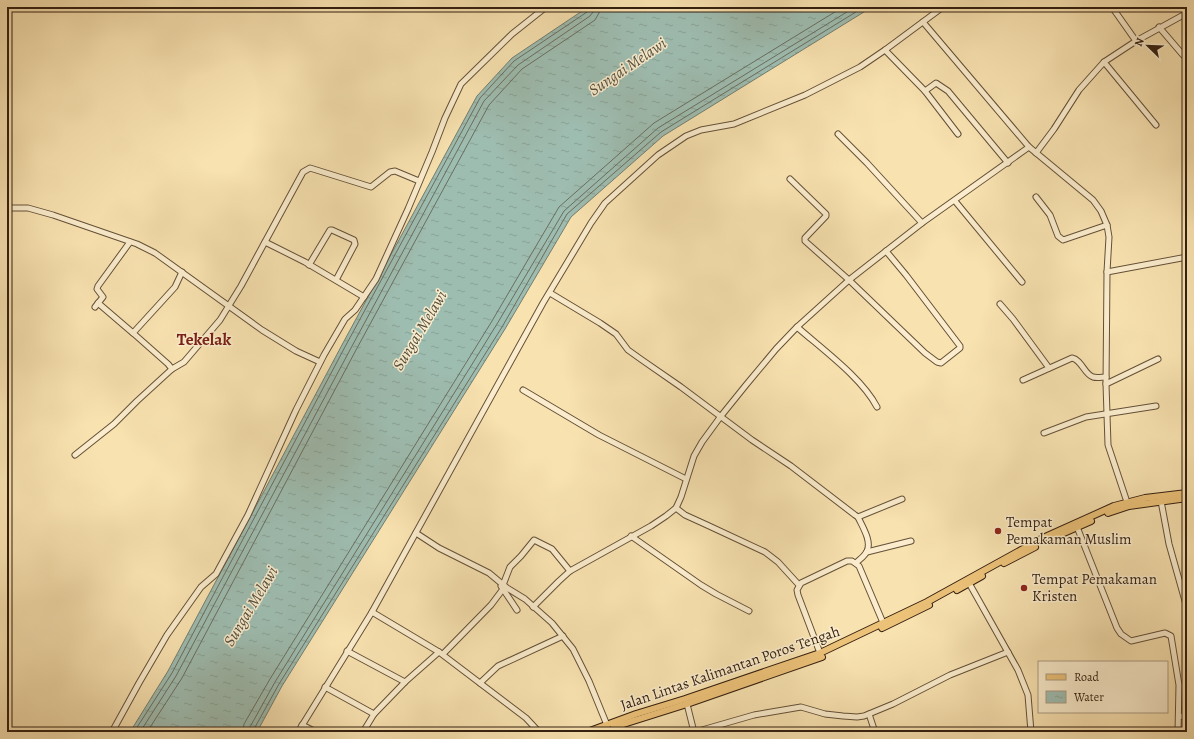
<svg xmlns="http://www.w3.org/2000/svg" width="1194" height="739" viewBox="0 0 1194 739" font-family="Alegreya,serif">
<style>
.water{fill:url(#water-ripples);stroke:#737e71}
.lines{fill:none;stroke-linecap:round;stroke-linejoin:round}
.shore{stroke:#686e60;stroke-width:1}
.minor-casing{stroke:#645038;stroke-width:7}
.major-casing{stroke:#331f10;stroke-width:8}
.minor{stroke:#faeccc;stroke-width:5}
.major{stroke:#ecc178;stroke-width:6}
.poi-dot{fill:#8f2418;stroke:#faeccc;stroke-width:1.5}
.labels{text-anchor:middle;stroke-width:3;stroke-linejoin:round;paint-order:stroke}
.poi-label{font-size:15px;fill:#331f10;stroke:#faeccc;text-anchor:start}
.street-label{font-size:15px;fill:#331f10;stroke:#faeccc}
.water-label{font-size:16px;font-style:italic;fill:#534e40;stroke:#faeccc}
.quarter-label{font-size:17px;font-weight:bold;fill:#7a1f14;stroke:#faeccc}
</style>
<defs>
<pattern id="water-ripples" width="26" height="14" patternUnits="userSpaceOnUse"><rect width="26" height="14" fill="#9ebdb1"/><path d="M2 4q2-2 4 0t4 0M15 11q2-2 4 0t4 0" fill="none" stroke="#89a297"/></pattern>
</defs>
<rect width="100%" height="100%" fill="#f8e2b0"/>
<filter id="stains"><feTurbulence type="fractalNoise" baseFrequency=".005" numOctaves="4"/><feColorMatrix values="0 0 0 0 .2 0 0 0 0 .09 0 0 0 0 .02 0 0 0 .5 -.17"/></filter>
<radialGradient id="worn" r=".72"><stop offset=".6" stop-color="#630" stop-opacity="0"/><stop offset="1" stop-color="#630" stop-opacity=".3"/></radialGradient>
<path class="water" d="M588,7H872L663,136L571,217L505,329L282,686L257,732H130L168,671L343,343L477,96L512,58Z"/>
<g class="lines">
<g class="shore">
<path d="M134,732L172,673L346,345L480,98L514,61L587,12L589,7"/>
<path d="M140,732L176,676L351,348L484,101L518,65L590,16L593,12L594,7"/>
<path d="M147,732L182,678L356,350L489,105L522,69L595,20L599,13L600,7"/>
<path d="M243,732L244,724L270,679L492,321L559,207L654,123L843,7"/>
<path d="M249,732L250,727L275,682L497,324L564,211L658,128L855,7"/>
<path d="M254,732V729L279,684L502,327L567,214L661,132L864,7"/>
</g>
<defs>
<g id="minor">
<path d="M1112,7L1136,41"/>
<path d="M923,22L1029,147L1093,200L1101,211L1107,225L1109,237L1107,272L1106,384L1108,445L1128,505"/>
<path d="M1159,27L1183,55"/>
<path d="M885,50L925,91L958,134"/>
<path d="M1104,62L1156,125"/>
<path d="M925,91L936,83L948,91L1008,163"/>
<path d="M838,134L867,163L922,223"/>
<path d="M1036,153L1054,129L1079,90L1104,62L1136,41L1187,13"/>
<path d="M790,179L826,214V216L805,238V241L849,280L925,353L937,362L941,363L960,348V346L906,275L886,251"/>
<path d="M1036,197L1050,215L1058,236L1063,240L1107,225"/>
<path d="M955,201L1022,282"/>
<path d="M7,208H28L53,215L137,244L155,253L262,330L296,351L320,362"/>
<path d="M265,242L305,262L364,297"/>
<path d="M309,265L330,230H332L354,240L355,244L336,280"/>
<path d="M1107,272L1187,257"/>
<path d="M550,293L600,323L616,334L628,350L642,360L681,387L752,440L791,466L855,515L858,517C862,526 872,541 867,551C865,556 860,559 856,563"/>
<path d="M98,303L133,333"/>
<path d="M1000,304L1013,319L1049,368"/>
<path d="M95,307L103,297L97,289L98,286L130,242"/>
<path d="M797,327C822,349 862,378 877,407"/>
<path d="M172,369L168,364L133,333L175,287L182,272"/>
<path d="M1023,380L1072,358C1082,360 1084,374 1093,377C1097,378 1102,377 1106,377"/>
<path d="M1106,384L1158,359"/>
<path d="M523,390L599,435L686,479"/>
<path d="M1044,433L1086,417L1156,406"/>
<path d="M75,455L114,424L137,401L172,369L184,362L220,320L241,286L303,172L310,168L371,187L390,172L395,171L419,181"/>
<path d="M1161,501L1169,544L1187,608"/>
<path d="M676,508L685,515L707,525L765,552L778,562L799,585"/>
<path d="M858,517L902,499"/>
<path d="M1077,527L1117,628L1121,634L1131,641L1165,633L1171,636L1179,685L1178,732"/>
<path d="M416,533L439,548L489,573L507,588L525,599L552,623L573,649L589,681L607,725"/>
<path d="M631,536L701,585L716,594L749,611"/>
<path d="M867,552L911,541"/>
<path d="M969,583L1018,670L1028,695L1031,732"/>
<path d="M503,585L510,567L521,556L534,540L552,549L570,571"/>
<path d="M501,586L517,610"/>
<path d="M533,607L559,581L570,571L651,526L666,516L676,508L681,497L694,456L702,442L721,416L746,385L776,349L797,327L849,280L922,223L1029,147"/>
<path d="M372,612L439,652L526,718L539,732"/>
<path d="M347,651L405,682"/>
<path d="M820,653L798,595L797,590L801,583L847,561H852L859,566L884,625"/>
<path d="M443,654L491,605L503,589"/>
<path d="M480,683L498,666L563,636"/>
<path d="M325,687L374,714"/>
<path d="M687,704L694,732"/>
<path d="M869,714L875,732"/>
<path d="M1179,716L1187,717"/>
<path d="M302,725L316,732"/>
<path d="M609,729L610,732"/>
<path d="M112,732L139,683L167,635L201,587L216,574L248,515L296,410L324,355L345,319L355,310L376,279L408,209L432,152L445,118L461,84L512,34L546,7"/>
<path d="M298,732L372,612L543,303L591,223L605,203L658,155L686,136L701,130L734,124L805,95L860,67L885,50L943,7"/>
<path d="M363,732L374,714L405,682L439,652"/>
<path d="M695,732L754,715L801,707L825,714L843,716L857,717L864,716L893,704L950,675L1008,652"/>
</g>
<g id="major">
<path d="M1108,513L1129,506L1187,498"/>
<path d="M1050,539L1091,521"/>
<path d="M1004,563L1035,547"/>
<path d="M957,590L982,576"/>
<path d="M882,628L929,605"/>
<path d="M614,727L687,704L822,657"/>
<path d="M587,732L636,714L685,699L820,653L927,602L1043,538L1114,506L1145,498L1187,493"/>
</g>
</defs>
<use href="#minor" class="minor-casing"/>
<use href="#major" class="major-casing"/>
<use href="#minor" class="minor"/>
<use href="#major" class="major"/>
</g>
<g class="poi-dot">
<circle cx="998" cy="531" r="4"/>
<circle cx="1024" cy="588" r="4"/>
</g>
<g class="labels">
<g class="poi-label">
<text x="1006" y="527">Tempat<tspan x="1006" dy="17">Pemakaman Muslim</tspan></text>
<text x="1032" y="584">Tempat Pemakaman<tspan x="1032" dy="17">Kristen</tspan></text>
</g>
<g class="street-label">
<text transform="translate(730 668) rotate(-19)" y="5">Jalan Lintas Kalimantan Poros Tengah</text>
</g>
<g class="water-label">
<text transform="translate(627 66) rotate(-34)" y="6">Sungai Melawi</text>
<text transform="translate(419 330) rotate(-59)" y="6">Sungai Melawi</text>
<text transform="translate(250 606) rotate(-59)" y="6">Sungai Melawi</text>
</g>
<g class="quarter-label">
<text x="204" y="345">Tekelak</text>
</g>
</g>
<rect width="1194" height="739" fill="none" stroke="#f8e2b0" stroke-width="24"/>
<rect x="8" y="8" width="1178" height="723" fill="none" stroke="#331f10" stroke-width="2"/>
<rect x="12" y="12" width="1170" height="715" fill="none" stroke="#331f10"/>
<rect x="1038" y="661" width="130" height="52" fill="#faeccc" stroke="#aa9a81"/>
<rect x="1046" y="674" width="20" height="6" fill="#ecc178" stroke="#aa9a81"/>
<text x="1074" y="681" font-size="12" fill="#331f10">Road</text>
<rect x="1046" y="691" width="20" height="12" fill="url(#water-ripples)" stroke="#aa9a81"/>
<text x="1074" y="701" font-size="12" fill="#331f10">Water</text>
<g transform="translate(1148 46) rotate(293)" stroke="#faeccc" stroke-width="3" paint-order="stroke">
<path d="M0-3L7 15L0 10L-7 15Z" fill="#331f10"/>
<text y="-6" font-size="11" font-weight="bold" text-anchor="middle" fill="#331f10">N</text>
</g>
<rect width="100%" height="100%" filter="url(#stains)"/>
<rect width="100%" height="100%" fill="url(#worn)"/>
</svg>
